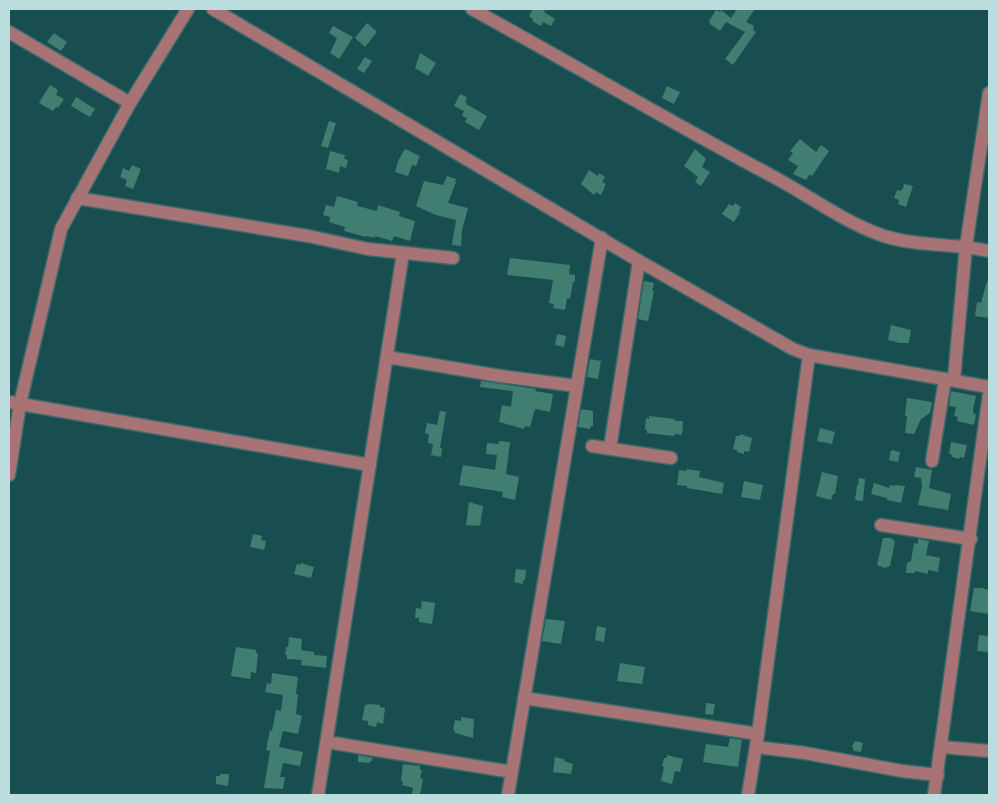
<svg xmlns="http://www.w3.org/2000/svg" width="998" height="804" viewBox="0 0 998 804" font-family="'PT Sans',sans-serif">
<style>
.building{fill:#3f7e70}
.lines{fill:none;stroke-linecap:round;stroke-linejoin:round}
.minor-casing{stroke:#3a6b6c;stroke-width:15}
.minor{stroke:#a87375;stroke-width:12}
</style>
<rect width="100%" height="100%" fill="#194e50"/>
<g class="building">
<path d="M533,9H546L544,12L555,19L551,26L543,22L541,26L532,21L533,19L529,16Z"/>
<path d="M737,9H755L746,22L754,26L753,30L756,32L733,65L725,59L745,32L726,22L720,31L710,24V23L709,21L716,10L720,12L721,10L731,18Z"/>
<path d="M367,23L377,32L365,47L355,38Z"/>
<path d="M333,26L353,37L339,59L330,53L337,38L329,33Z"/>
<path d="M54,33L67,42L61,51L47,42Z"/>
<path d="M420,53L436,63L428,76L415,68Z"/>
<path d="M365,57L372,61L364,73L357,69Z"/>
<path d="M50,85L58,90L56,95L64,99L58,108L56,107L53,111L39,103Z"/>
<path d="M667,86L680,92L674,104L662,98Z"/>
<path d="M460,94L467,97L465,102H467L466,104L487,116L479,130L465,122L467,118L462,116L464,111L454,106Z"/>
<path d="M76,97L95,109L90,117L71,106Z"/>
<path d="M329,121L336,123L328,148L321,146Z"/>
<path d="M800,139L816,152L821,145L829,151L812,176L810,174L806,180L793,174L798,166L788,160L793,153L790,151Z"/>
<path d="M405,149L420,156L416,166L412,165L408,176L395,172L398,161Z"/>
<path d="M695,149L706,159L702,167L710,172L701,186L695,182L698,177L684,166Z"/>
<path d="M330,151L345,155L344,159L348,160L346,168L340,166L339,173L326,169Z"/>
<path d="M132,165L141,169L133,189L125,186L127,180L120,177L123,168L129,171Z"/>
<path d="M589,170L598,176L599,173L605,177L602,182L606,184L604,187H605L601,195L596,192L594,195L581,184Z"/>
<path d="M447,176L456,179L455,182H456L448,203L468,208L462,230L461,246L452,245L456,220L436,215L416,206L424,181L443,185Z"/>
<path d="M904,184L913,186L906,207L898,204L899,200L894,198L897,190L901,191L902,189H903Z"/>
<path d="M337,196L358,202L357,206L377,211L378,205L400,212L399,216L415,221L410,241L394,236L392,241L375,236V238L366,236V237L344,231L345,227L329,222L330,217L323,215L326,205L334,207Z"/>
<path d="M735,203L741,207L739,211L740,212L734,222L722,214L729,204L733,206Z"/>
<path d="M510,258L570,265L569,274L575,275V282H573L570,299L567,298L565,310L553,308L554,304L549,303L553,280L507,275Z"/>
<path d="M644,281L654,283L652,291H654L648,321L638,319Z"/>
<path d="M987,281H989V318L975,316L977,302L981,303Z"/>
<path d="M891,325L911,330L909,343H900L888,340Z"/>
<path d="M557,334L566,336L564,347L555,345Z"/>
<path d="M590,359L601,361L598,379L587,377Z"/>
<path d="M481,381L536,389L535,391L553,394L550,412L535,409L530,427L525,426L524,429L499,422L502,405L511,407L513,391L480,387Z"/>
<path d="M951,391L976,396L973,410L974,414H976L974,425L957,421L958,417L954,416L956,407L949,406Z"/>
<path d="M907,398L932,402L930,413L921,419L914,434L905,433L907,416H905Z"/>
<path d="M581,409L593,411V426H591L590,429L578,427Z"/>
<path d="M440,411L446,412L440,448H442L441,457L431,455L433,444L428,443L429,434L425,433L427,423L437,425Z"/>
<path d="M649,416L675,419V421H683L682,435L675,434L674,436L647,433V430H645L646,418L649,419Z"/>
<path d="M820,428L835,432L832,444L817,441Z"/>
<path d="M740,434L752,438L749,452L744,451V454L737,452V450L733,449L736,436H740Z"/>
<path d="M499,441L510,442L506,474L519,477L515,500L502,497L503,492L459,485L463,465L495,470L497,455L486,454L487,443L499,444Z"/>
<path d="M951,442L967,445L964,458L960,457L959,459L952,457V455L949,454Z"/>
<path d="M891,450L900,452L898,462L889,460Z"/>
<path d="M916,467L932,470L929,488L951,494L948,510L918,505L922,486L921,478L914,477Z"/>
<path d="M687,469L700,471L699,477L724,483L722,494L687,488V486L677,485L679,470L686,471Z"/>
<path d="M822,472L838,476L835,494H833L831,500L816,496Z"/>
<path d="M859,478L865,479L863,501L855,500L857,485L858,486Z"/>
<path d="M744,481L763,485L760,500L741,497Z"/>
<path d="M874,483L889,488L890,485L895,486V485L905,486L901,503L887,500V498L871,494Z"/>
<path d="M469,502L483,506L480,526L466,525Z"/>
<path d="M253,534L262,536L261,540L266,541L264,550L250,547Z"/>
<path d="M883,538H891L895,541L890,566L885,568L877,565Z"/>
<path d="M918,539L929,541L926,555L940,558L938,572L928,570V574L915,571V573H906L907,563L911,561L914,543L918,544Z"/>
<path d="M301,563L314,567L311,578L294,574L297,564L300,565Z"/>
<path d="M516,569L526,570L525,580H523V584L514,582Z"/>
<path d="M974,588H982L989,590V614L970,611Z"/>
<path d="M422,601L435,603L432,624L419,622V618H415L416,608L421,609Z"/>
<path d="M546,619L565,621L561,644L542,641Z"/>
<path d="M597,626L606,628L604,642L595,640Z"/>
<path d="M979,635L989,636L988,652L977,651Z"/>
<path d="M289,637L302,639L301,650L314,652V655L327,656L326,668L301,665L302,660L287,659V655H285L286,647H288Z"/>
<path d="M236,647L256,650V653H258L256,673L251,672L250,679L231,676Z"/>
<path d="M620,663L645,667L642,684L617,681Z"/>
<path d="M272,673L298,677L296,694H298L296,714L302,716L298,734L283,731L279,747L303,752L300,766L283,763L280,777H285L283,789L264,788L270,751L266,750L270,730L272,731L276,710L281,711L283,695L265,692L267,683L271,684Z"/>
<path d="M706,703L715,704L713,715L705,714Z"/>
<path d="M370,704L380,705V707L385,708L383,724L377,722L376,727L368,725V721L362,720L365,705Z"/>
<path d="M461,717L474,719L473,738L455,733V731L453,730L455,720L461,721Z"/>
<path d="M730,738L742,740L738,767L703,762L706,744L728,747Z"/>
<path d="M855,741L863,743L861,752L854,751L852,746Z"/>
<path d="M358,755L373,758L372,761H370V763L358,762Z"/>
<path d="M667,755L683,759L680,772L675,771L672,784L661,781L664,767L662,766L664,758H667Z"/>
<path d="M555,757L564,759V761L573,764L571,774L553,772Z"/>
<path d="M403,764L420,766V770H422L420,778L423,779L420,795H412L413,788L402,785L403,782L401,781Z"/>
<path d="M220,774H229L228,786L216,784V776H220Z"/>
</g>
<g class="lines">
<defs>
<g id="minor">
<path d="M213,9L639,261L793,349L809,355L989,387"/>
<path d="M472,9C572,64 671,122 772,176C808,195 842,221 881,235C916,247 953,243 989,251"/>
<path d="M9,32L130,103"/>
<path d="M77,198L308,236L368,249L453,258"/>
<path d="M387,357L500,376L577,386"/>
<path d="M954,379L966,246L989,93"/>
<path d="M9,402L370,465"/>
<path d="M592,446L671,458"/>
<path d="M610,448L639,261"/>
<path d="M932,461L945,379"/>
<path d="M9,475L20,404L61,229L130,103L188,9"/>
<path d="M881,525L971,539"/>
<path d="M524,698L758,734"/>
<path d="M327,742L512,772"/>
<path d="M756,747L805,753L902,771L938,775"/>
<path d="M942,747L989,751"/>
<path d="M318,795L403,253"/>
<path d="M508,795L602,238"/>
<path d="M748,795L758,734L809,355"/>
<path d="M934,795L989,394"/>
</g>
</defs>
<use href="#minor" class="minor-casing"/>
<use href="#minor" class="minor"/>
</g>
<rect width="998" height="804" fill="none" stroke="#bcdddd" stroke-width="20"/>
</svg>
